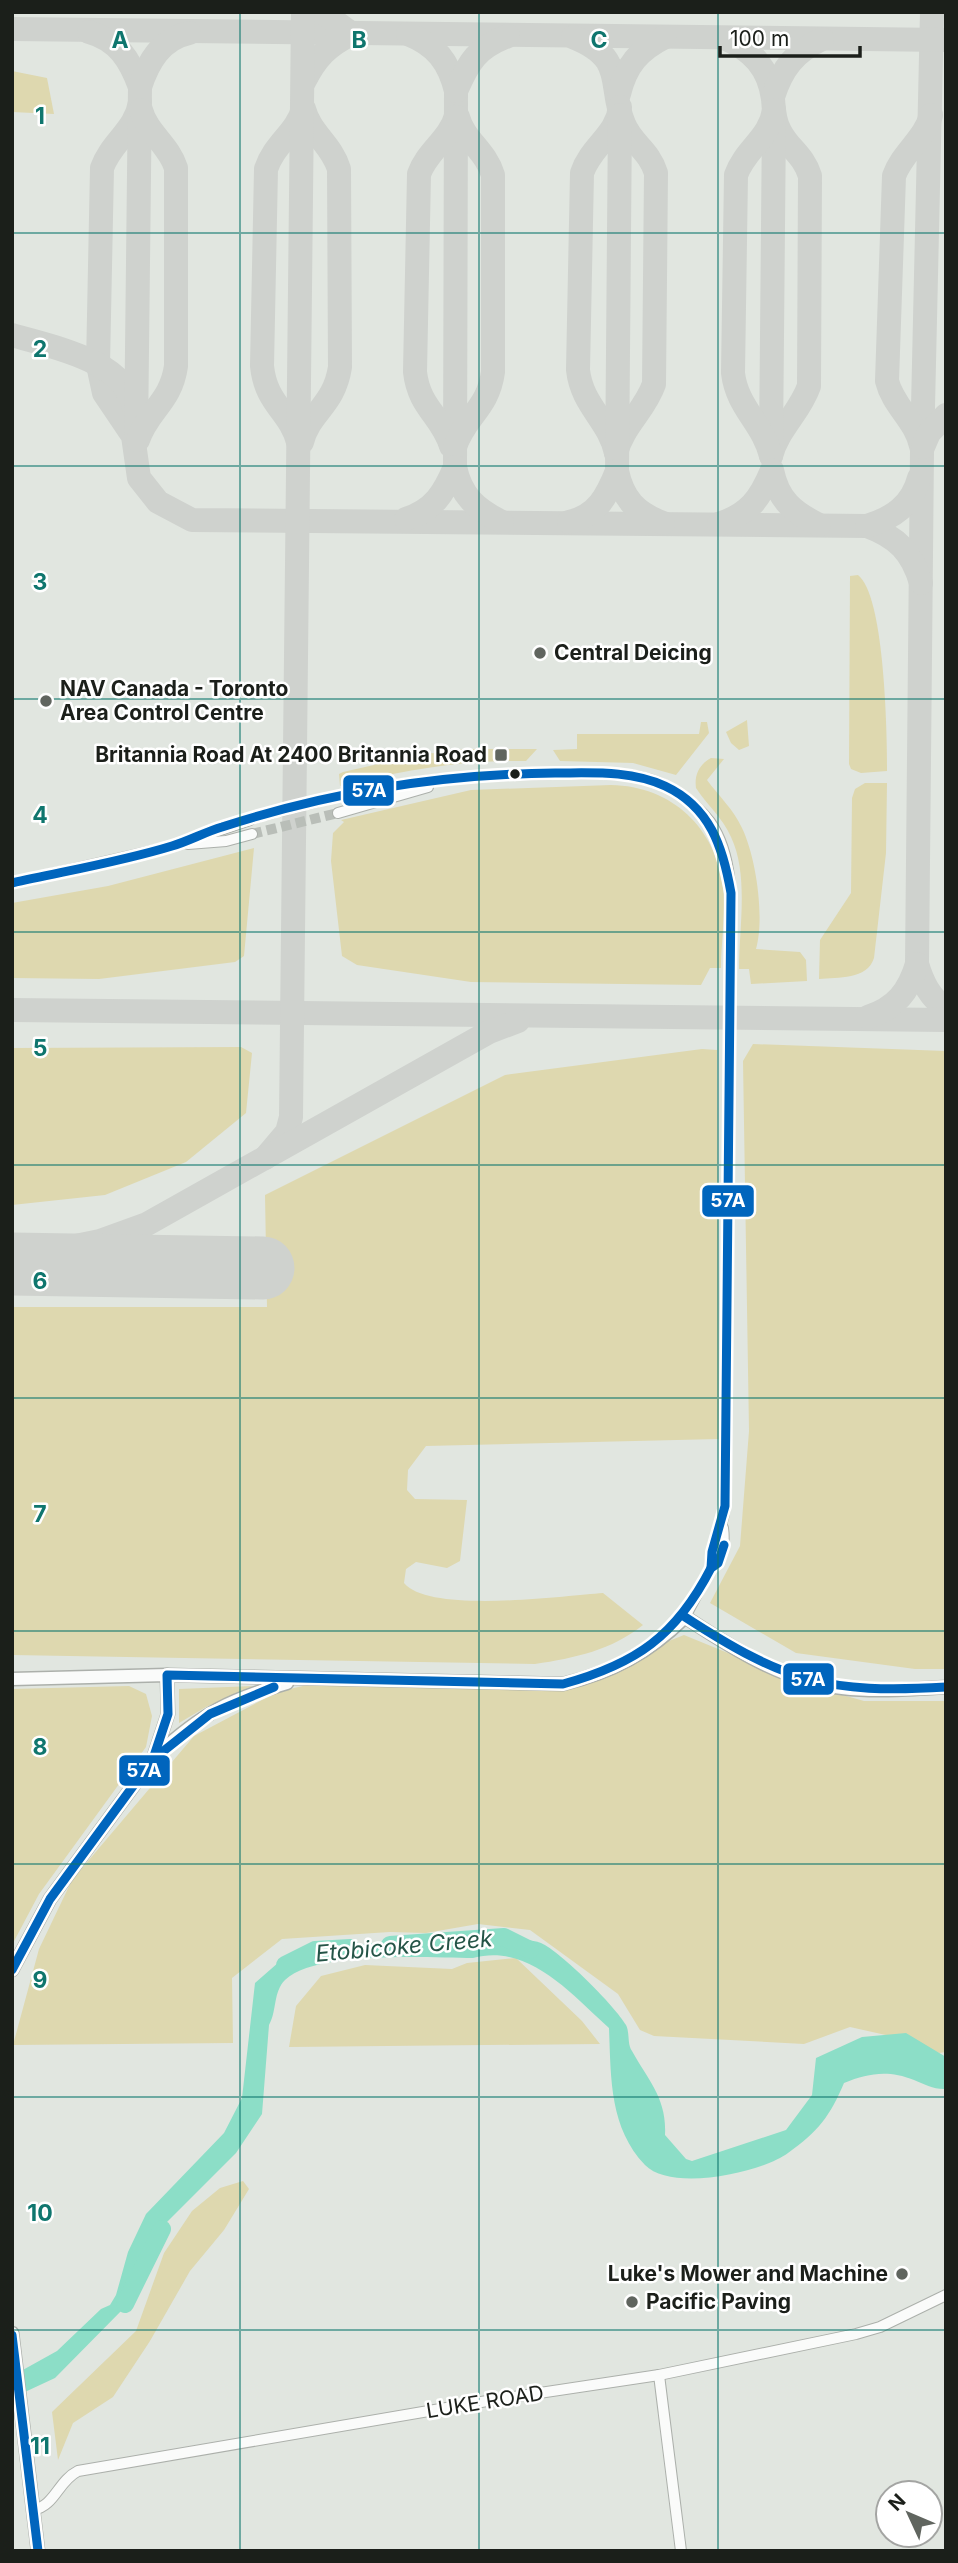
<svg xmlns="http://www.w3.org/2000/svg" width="958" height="2563" viewBox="0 0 958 2563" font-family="Inter,sans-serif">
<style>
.green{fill:#ded8af}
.water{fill:#8cdec7}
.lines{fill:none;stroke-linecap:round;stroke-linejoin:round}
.river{stroke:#8cdec7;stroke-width:18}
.taxiway{stroke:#cfd2ce;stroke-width:24}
.runway{stroke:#cfd2ce;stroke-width:63}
.minor-tunnel{stroke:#b9beb8;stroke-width:10;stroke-dasharray:10 5;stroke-linecap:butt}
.minor-casing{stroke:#acb0ab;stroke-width:12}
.tertiary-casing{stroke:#acb0ab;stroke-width:15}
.minor{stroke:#fafbfa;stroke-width:10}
.tertiary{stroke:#fafbfa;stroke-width:12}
.bus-1-casing{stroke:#fff;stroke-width:14}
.bus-1{stroke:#0065bd;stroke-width:9}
.grid{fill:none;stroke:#0f766e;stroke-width:2;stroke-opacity:0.55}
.poi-dot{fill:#60655f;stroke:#fff;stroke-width:2.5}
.bus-dot{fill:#1b1f1a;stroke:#fff;stroke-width:2.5}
.labels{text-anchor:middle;stroke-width:5;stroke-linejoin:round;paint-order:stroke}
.poi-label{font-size:21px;font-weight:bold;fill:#1b1f1a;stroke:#fff;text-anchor:start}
.street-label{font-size:21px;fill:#1b1f1a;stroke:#fff}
.water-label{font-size:23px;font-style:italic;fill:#245447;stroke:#fff}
.grid-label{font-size:23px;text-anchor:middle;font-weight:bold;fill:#0f766e;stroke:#fff;stroke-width:5;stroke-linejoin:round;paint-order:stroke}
.line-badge{stroke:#fff;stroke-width:2.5}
.badge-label{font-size:19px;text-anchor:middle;font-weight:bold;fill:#fff}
</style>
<rect width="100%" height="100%" fill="#e1e6e0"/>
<g class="green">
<path d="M12,71L47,78L54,114L12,112Z"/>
<path d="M858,575C885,596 887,735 887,771L861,773L851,769L849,764L850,576Z"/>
<path d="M747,720L749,746L739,750L731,743L726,732Z"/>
<path d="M701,722H707L709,733L676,775L633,763L560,761L553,750L577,749V734H699Z"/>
<path d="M465,749H537L526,761C459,760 405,770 340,786L339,774L343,772L418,755Z"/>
<path d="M711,758L724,759L707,780C718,795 734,810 742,828C756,857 765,918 756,949L800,952L806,960L807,981L751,984L749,969H739C739,928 749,875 731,837C723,818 707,805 696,788C694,774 700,764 711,758Z"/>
<path d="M865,783H887L886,853L874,958C867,980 838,977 819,979L820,940L851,893L852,798L855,789Z"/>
<path d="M611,785C672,786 716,828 723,887C726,913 721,942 721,968H710L701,985L471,982L357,965L342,956L331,861L333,833L344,822L341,820L471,790Z"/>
<path d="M254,848L244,956L235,962L99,979L12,978V903L108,886Z"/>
<path d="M753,1044L946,1051V1669H915L796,1653L710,1603L740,1546L749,1431L743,1061Z"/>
<path d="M241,1047L252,1053L246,1113L186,1162L105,1195L12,1205V1048Z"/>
<path d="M702,1049L717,1050L719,1439L426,1446L408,1470L407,1490L415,1499L467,1500L460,1561L447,1568L416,1562L406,1569L404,1583C430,1614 561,1596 603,1593L643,1625C612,1650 575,1658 535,1664L12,1655V1307H267L265,1195L505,1075Z"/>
<path d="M684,1635L804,1684L864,1701H946V2052L939,2053L908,2040L850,2027L804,2044L654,2036L640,2030L618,1994L530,1930L478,1924L426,1933L390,1932L282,1939L232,1978L233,2043L13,2045L39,1949L72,1880L194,1736L277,1692L333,1679L558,1685Z"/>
<path d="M129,1686L146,1694L152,1716L146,1747L39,1894L12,1945V1689Z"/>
<path d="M253,1686L206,1707L179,1723V1689Z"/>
<path d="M516,1958L582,2021L600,2044L289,2047L296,2006L321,1976L365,1965L452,1969L467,1963Z"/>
<path d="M243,2181L249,2189L224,2230L190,2271L150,2341L113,2397L73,2423L58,2460L52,2412L136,2331L164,2253L192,2211L220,2188Z"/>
</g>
<path class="water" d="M492,1937C507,1939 527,1938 541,1943C560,1951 616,2007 626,2025C630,2033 627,2044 632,2051C648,2080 667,2098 665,2135L686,2159L692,2161L786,2130L812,2095L816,2058L862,2037L906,2033L946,2057V2089C935,2090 924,2084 914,2080C888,2070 869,2073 844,2083C830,2116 818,2132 788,2153C761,2173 671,2192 645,2165C609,2127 611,2077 609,2028C571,1994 529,1943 473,1958C429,1958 317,1950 285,1980C273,1992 277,2011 269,2025L262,2114L236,2153L165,2224C160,2241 148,2253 139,2269C133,2281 133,2294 125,2307L55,2378L12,2398V2376L57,2351L101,2309L110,2305L116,2295L128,2252L146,2214L224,2133L242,2098L255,1983L279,1962L335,1948L382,1942L444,1945Z"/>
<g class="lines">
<g class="river">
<path d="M390,1945L504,1937L530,1950"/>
<path d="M285,1965L315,1950L351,1948"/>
<path d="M125,2304L162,2229"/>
</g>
<g class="taxiway">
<path d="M932,12L922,451L917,964C923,984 930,997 946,1009"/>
<path d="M12,29L946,40"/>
<path d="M89,32C118,40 130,60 140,87"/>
<path d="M408,34C436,45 449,62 456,91L455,467"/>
<path d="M573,37C628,59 607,84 624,124C632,144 649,150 656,173L654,384C645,410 623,426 616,453"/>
<path d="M724,38C752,50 769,68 773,99C774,110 774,121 780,131C789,149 803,154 810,176L809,386C800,412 778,429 771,456"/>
<path d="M304,82C316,58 328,45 352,34L322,12"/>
<path d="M456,91C469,61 477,48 508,36"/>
<path d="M619,94C626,65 639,50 665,37"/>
<path d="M773,97C782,68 795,52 822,39"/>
<path d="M140,102C136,130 111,142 102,168L98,365L104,393L133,436L139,478L158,502L192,520L867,526C897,537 912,552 921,583"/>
<path d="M12,335C52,347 125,360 134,408"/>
<path d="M136,438L140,87C148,62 161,39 189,33"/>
<path d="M138,440C148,410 171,402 176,366V168C169,145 147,133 141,110"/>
<path d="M298,442C290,411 266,405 262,366L266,169C274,144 296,133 303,109"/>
<path d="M302,442C310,411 334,406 340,367L339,169C332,145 310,133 304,109"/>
<path d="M771,445L774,118"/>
<path d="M451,446C442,416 419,408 415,372L419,174C427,151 449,140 456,116"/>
<path d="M921,446C916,421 893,406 887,381L894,176C902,153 925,139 931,115"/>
<path d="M455,447C465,416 488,409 493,372V175C486,151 464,140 458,117"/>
<path d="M923,447L929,433L946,415"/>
<path d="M616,453C609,420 582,406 578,370L582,173C591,146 617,135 620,107"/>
<path d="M771,456C763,423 737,408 733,373L736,175C745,149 770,138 774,110"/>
<path d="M617,471L620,115"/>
<path d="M406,519C434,510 444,493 455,467C461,496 476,509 502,522"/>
<path d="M569,522C597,516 607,496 617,471C623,499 636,513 663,523"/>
<path d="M719,524C749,514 760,499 772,470C778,500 793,512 819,525"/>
<path d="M867,526C893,518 912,505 919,478"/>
<path d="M12,1010L946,1020"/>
<path d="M868,1017C896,1008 909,991 917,964"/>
<path d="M265,1158L287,1132L291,1117L303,12"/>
<path d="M12,1259L100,1241L147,1224L489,1032L518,1021"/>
</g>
<path class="runway" d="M12,1264L263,1268"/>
<g class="minor-tunnel">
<path d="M250,820L339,797"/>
<path d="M252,834L338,813"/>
<path d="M729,1067L730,968"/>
</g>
<defs>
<g id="minor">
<path d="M339,797C409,779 482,774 555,774C583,774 612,772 640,777C666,782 694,801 710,822C738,862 730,922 730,968"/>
<path d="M338,813L428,787"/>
<path d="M188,844L226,841L252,834"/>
<path d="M12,883L173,846L250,820"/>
<path d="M711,1568C708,1546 724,1529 725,1506L729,1067"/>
<path d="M685,1617L711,1568C723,1558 725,1543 723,1528"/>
<path d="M659,2375L681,2551"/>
<path d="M33,2510C55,2506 58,2481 78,2471L493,2400L659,2375L856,2334L880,2327L946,2295"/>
</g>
<g id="tertiary">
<path d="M12,1679L167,1675L563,1684C613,1672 648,1653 685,1617C732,1648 785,1682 842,1688C876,1692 912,1689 946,1687"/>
<path d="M158,1754C203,1713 229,1700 287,1683"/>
<path d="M12,1970L50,1899L153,1759L168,1714L167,1675"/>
<path d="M12,2333L38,2551"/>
</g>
</defs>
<use href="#minor" class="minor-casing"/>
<use href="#tertiary" class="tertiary-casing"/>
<use href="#minor" class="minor"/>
<use href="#tertiary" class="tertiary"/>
<defs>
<g id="bus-1">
<path d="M12,883C65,871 120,862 172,846C189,841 205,832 222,827C330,792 442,774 555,773C592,773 630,770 665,786C710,807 723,847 731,893L725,1506L712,1552L711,1568"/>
<path d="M685,1617C785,1682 827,1694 946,1687"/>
<path d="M156,1757L210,1714L274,1687"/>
<path d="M12,1970L50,1899L153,1759L168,1714L167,1675L563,1684C636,1664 676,1636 711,1568L718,1563L724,1545"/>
<path d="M12,2335L38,2551"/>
</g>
</defs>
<use href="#bus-1" class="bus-1-casing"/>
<use href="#bus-1" class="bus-1"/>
</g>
<path class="grid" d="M240,12V2551M479,12V2551M718,12V2551M12,233H946M12,466H946M12,699H946M12,932H946M12,1165H946M12,1398H946M12,1631H946M12,1864H946M12,2097H946M12,2330H946"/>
<g class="poi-dot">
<circle cx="540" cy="653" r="7"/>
<circle cx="46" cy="701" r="7"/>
<rect x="494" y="748" width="14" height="14" rx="3.5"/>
<circle cx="902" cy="2274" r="7"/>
<circle cx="632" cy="2302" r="7"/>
</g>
<circle class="bus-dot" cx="515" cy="774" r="6"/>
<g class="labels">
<g class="poi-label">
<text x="554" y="660">Central Deicing</text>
<text x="60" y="696">NAV Canada - Toronto<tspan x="60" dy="24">Area Control Centre</tspan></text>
<text x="487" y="762" text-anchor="end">Britannia Road At 2400 Britannia Road</text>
<text x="888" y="2281" text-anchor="end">Luke's Mower and Machine</text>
<text x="646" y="2309">Pacific Paving</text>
</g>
<g class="street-label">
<text transform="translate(485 2402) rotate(-9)" y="7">LUKE ROAD</text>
</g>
<g class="water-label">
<text transform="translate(404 1946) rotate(-5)" y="8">Etobicoke Creek</text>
</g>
</g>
<g class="grid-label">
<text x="120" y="48">A</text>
<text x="359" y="48">B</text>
<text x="599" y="48">C</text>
<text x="40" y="124">1</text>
<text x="40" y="357">2</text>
<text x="40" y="590">3</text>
<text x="40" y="823">4</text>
<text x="40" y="1056">5</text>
<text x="40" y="1289">6</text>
<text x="40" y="1522">7</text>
<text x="40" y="1755">8</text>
<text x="40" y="1988">9</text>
<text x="40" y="2221">10</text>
<text x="40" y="2454">11</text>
</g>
<g class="line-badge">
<rect x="342" y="774" width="53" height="33" rx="7" fill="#0065bd"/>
<rect x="701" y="1184" width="54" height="34" rx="7" fill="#0065bd"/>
<rect x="782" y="1662" width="53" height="34" rx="7" fill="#0065bd"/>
<rect x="118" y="1754" width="53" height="33" rx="7" fill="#0065bd"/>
</g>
<g class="badge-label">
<text x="369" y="797">57A</text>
<text x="728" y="1207">57A</text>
<text x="808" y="1686">57A</text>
<text x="144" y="1777">57A</text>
</g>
<rect width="958" height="2563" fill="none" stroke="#1b1f1a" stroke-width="28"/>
<g transform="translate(909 2514) rotate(314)"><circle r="33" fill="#ffffff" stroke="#a4a5a3" stroke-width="2"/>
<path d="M0-5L12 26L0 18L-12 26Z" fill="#60655f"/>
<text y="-10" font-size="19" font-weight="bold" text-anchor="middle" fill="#1b1f1a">N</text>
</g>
<path d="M720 46v10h140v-10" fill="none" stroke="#1b1f1a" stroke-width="3.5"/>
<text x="730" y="46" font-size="21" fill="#1b1f1a" stroke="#ffffff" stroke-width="5" paint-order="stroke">100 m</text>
</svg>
